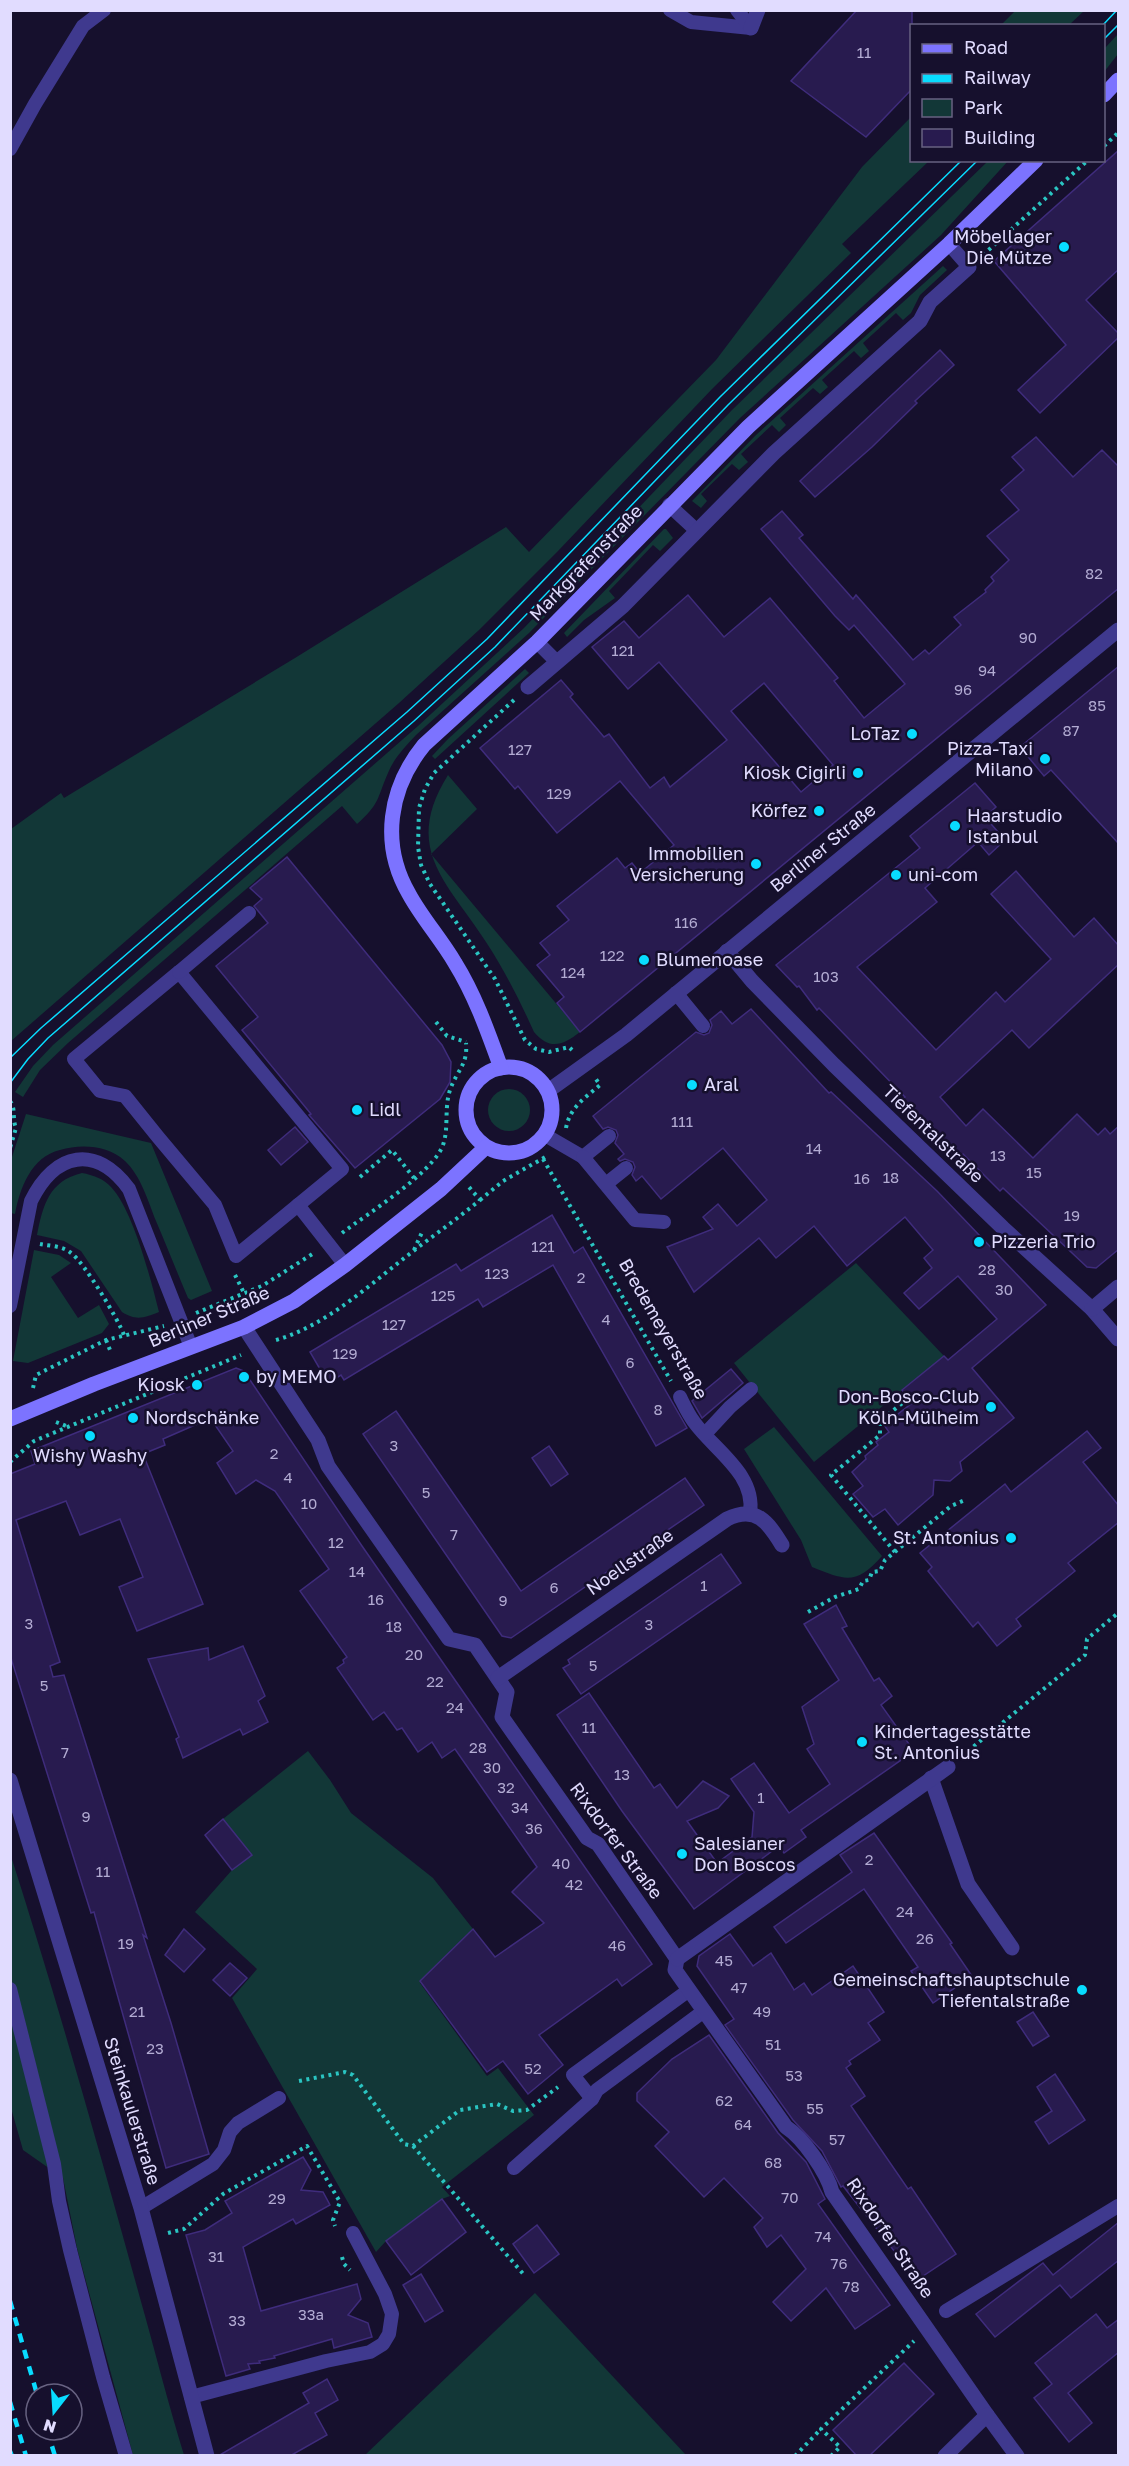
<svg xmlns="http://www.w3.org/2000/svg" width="1129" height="2466" viewBox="0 0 1129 2466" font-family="'Golos Text',sans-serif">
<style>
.green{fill:#123737}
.building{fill:#281b4f;stroke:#3f2c7c;stroke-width:1.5;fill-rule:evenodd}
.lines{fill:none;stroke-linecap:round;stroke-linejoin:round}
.path{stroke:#2ac5c2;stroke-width:4;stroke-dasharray:3 4.5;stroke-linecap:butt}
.service{stroke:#3f398e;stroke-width:14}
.minor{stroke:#3f398e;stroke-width:15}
.secondary{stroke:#7c73ff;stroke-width:15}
.tram{stroke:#08dcff;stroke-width:1.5}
.rail{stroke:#08dcff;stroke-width:4.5;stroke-dasharray:9 8;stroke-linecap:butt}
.poi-dot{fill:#08dcff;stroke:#16102d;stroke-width:2}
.labels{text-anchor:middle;stroke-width:5;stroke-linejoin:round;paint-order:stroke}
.number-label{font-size:15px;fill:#b3acd3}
.poi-label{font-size:18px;fill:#e1dcff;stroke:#16102d;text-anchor:end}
.street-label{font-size:18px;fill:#e1dcff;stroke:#16102d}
</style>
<rect width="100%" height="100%" fill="#16102d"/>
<g class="green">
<path d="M1015,11V10L1084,11L1069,25H1001Z"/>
<path d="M1118,34V54L1104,72V49Z"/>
<path d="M911,117L912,160L929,161L842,244L851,253L712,389L558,551L479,630L399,703L11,1041V829L61,793L64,798L295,658L506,527L529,552L716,360L862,167Z"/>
<path d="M988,161H1008L941,235L740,418L529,633L416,735C405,747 394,758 388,773C377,798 380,804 357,824L342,806L68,1043L40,1070L23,1097L15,1092L33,1066L53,1045L418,726L524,628L732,410Z"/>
<path d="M943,266L947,270L920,295L911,313L903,320L896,313L863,343L869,351L861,358L854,351L822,380L828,387L820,394L813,388L780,418L786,425L779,432L772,425L741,454L748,462L739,470L732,464L701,494L707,501L701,508L692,501L756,435Z"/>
<path d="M664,529H666L673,538L660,551L653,545L609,591L615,598L584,620L567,637L564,633Z"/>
<path d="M525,669L529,673L435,759L432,756L448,739Z"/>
<path d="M448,775L477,809L431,854L580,1032C563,1045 550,1051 534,1032C520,1001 505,971 486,942C447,882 402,849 448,775Z"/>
<circle cx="509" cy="1110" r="21"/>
<path d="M26,1114L151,1143L212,1291L191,1300L188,1298C177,1272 167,1247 156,1221C148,1201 141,1176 125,1161C107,1145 81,1144 60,1150C31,1157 20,1188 15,1214L11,1213V1160Z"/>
<path d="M82,1173C93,1175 104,1179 111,1187C133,1210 151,1280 159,1312C144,1318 136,1321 122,1312L81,1251L64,1241L37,1235C43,1205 49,1181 82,1173Z"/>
<path d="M34,1250L59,1255L71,1263L51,1277L78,1318L99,1305L109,1324L102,1333L28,1363L13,1361Z"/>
<path d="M856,1263L944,1356L814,1462L734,1363Z"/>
<path d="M774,1427L882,1556C856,1586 845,1580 812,1567L801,1540L744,1449Z"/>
<path d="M308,1751L330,1780L351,1813L433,1878L473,1929L420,1983L487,2076L498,2068L534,2115L442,2187L450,2196L442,2199L386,2241L376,2252L232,1998L257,1969L195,1912L232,1870L251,1855L223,1819Z"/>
<path d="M10,1853C57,2000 99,2149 140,2298C155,2351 168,2403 184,2455H133L77,2248L63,2178L23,2150L11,2108Z"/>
<path d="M535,2293L686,2455H365Z"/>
</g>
<g class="building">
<path d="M857,10H912V89L866,137L791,81Z"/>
<path d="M1119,150V269L1086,300L1119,334V337L1040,413L1018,390L1066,345L994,261Z"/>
<path d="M940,350L954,365L915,401L917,403L872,447L815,497L800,481Z"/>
<path d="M1036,437L1073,477L1102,450L1119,467V588L580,1032L557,1003L564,997L537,965L550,955L540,943L569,920L557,906L617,858L625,868L632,863L640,873L674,845L620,781L557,833L518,786L515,789L480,748L561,680L573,694L570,697L604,737L609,734L650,788L664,777L670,787L727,740L659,662L628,689L592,647L624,621L639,638L688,595L724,637L770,598L838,678L834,681L864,718L905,684L854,625L849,630L835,616L761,529L782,511L803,535L799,538L853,599L856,595L913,660L925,650L929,654L961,625L954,617L986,592L985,590L994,581L991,577L1009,560L987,536L1019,510L1001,490L1024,470L1012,457ZM764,683L833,765L801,792L731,711Z"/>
<path d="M1119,666V844L1051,770L1044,776L1020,747Z"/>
<path d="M975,783L996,807L985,817L1005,840L989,855L978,842L925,888L937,902L857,967L936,1050L996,992L1005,1002L1051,959L991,894L1016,871L1074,937L1094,918L1119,946V964L1029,1048L1012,1030L940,1097L966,1126L983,1109L1033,1158L1077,1114L1098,1135L1105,1128L1110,1134L1119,1126V1249L1096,1268L1087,1267L1003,1188L1000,1191L963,1154L956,1160L901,1101L905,1097L819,1008L817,1010L799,986L797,987L776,965L920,848L910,836Z"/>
<path d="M287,857L442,1045L451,1062L450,1082L440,1099L355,1168L309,1115L311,1114L242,1030L258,1017L216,966L268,923L254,906L262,899L250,888Z"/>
<path d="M751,1009L829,1093L831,1092L937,1191L1046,1305L972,1368L1014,1418L960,1462L962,1471L950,1481L934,1480L933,1495L898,1525L885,1509L873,1517L853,1494L863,1486L852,1472L866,1459L865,1456L878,1445L876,1442L889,1432L884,1425L912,1403L902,1390L944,1356L948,1360L997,1319L958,1276L919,1309L904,1293L932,1268L924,1258L933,1250L905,1217L847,1266L814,1226L776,1258L759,1238L694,1292L667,1247L713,1229L703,1217L718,1204L737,1226L767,1200L723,1148L661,1199L642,1176L636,1181L632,1175L635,1167L633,1162L625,1159L620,1161L618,1159L624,1154L615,1143L618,1135L616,1130L608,1127L603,1129L593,1116L696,1032L704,1035L709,1033L712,1025L710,1020L721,1011L732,1024Z"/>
<path d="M295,1127L308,1142L281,1165L268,1150Z"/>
<path d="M552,1215L574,1253L583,1247L687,1428L656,1446L553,1265L483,1307L478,1299L344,1380L341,1375L328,1383L310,1352L456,1264L461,1271Z"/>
<path d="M236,1368L244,1371L362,1546L652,1964L622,1986L617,1979L539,2035L563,2065L528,2094L503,2061L487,2072L420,1981L473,1929L495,1957L544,1923L512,1892L537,1867L455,1749L442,1758L432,1742L418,1752L402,1728L397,1730L384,1712L373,1720L337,1668L344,1663L343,1660L347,1657L300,1591L329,1569L275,1491L256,1480L236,1494L217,1463L233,1451L211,1419L195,1425L163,1439L165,1445L143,1454L203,1604L137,1631L119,1587L143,1577L120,1519L80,1535L66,1501L16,1520L60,1662L50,1666L53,1677L64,1675L135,1899L147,1938L143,1935L171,2023L209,2154L166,2168L94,1912L91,1913L10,1655V1474L35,1464L31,1451Z"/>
<path d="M731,1369L743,1383L702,1418L692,1401Z"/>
<path d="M396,1411L521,1591L685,1478L704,1505L511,1638L502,1636L363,1434Z"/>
<path d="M1087,1431L1101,1448L1083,1462L1119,1506V1522L1068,1563L1075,1571L1016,1619L1021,1626L997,1646L978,1622L973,1627L928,1571L932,1567L920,1553L1005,1484L1011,1492Z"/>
<path d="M549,1446L568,1474L551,1486L532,1458Z"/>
<path d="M721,1554L741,1583L581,1694L563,1668L570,1664L568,1660Z"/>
<path d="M836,1605L847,1626L842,1628L874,1681L879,1678L892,1696L881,1705L914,1751L801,1830L806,1837L784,1853L779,1846L694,1909L622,1811L557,1715L589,1693L654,1788L660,1784L677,1808L703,1781L729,1796L718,1808L687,1821L717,1863L752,1837L754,1812L731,1779L754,1763L789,1813L830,1784L807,1749L814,1744L802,1707L839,1680L804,1624Z"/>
<path d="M243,1646L265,1696L258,1701L268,1722L243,1735L240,1729L183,1758L176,1739L179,1737L148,1659L208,1648L209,1660Z"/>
<path d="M223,1819L252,1855L232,1870L205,1835Z"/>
<path d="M874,1833L952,1943L950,1944L972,1976L933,2003L911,1971L918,1967L864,1889L786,1943L774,1927L852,1872L840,1855Z"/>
<path d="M184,1929L205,1949L184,1972L165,1955Z"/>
<path d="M730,1934L753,1966L771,1953L793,1988L794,1990L804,1983L812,1995L853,1966L884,2012L868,2023L880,2040L849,2061L851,2064L846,2068L865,2096L851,2106L908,2189L911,2187L956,2254L917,2280L843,2186L841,2187L822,2151L793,2120L725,2025L734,2019L697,1966L699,1956Z"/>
<path d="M230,1963L247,1978L230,1996L213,1980Z"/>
<path d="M1033,2012L1049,2036L1033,2046L1017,2022Z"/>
<path d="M709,2035L778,2133L806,2162L825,2199L818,2204L890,2305L855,2329L826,2288L791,2321L773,2302L806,2269L781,2235L767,2247L754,2227L763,2218L724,2178L704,2197L655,2146L669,2132L637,2101V2093L672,2059Z"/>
<path d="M1055,2074L1085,2120L1049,2144L1035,2122L1052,2111L1037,2087Z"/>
<path d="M303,2157L311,2170L301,2190L323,2192L330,2205L296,2224L293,2219L243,2247L261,2311L357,2284L361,2299L348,2315L368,2323L372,2337L334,2348L332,2339L274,2356L275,2358L259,2361L260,2363L248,2364L250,2369L226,2376L186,2235L205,2230L232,2213L225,2201Z"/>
<path d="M442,2199L466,2232L411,2275L386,2241Z"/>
<path d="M1119,2222V2260L1071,2298L1060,2285L995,2337L976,2314L1043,2263L1053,2275Z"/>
<path d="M537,2225L559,2254L534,2273L513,2244Z"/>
<path d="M421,2274L443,2311L425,2322L403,2285Z"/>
<path d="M1096,2314L1107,2328L1119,2319V2352L1068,2393L1092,2423L1069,2442L1034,2398L1052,2384L1035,2363Z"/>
<path d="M904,2363L934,2394L869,2456H857L833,2430Z"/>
<path d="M327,2379L338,2400L315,2413L327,2435L290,2456H218L309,2403L303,2393Z"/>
</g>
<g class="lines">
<g class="path">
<path d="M1104,146L1118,133"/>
<path d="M983,255L1088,160"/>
<path d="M514,700L434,773L425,789L419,808L418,847L421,865L430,884L495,979L525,1040L536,1049L549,1052L569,1047L572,1050"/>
<path d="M436,1022L447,1036L466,1042"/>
<path d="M10,1101C16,1108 12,1119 16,1128L10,1148"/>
<path d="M566,1128C570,1107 585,1098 600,1085L596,1079"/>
<path d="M543,1159L671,1381"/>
<path d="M360,1177L392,1150L414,1178"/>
<path d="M480,1200L503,1181L547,1156"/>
<path d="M342,1233C367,1214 433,1173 443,1145C449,1128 444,1108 450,1090C457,1070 468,1065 466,1043"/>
<path d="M40,1244C50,1246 63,1246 71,1253C84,1262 118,1319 124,1335"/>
<path d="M414,1250L423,1230"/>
<path d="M235,1275L244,1293"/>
<path d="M196,1313L262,1286L314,1253"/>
<path d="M106,1340L110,1350"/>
<path d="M276,1340C325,1326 367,1287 407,1256C431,1237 456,1220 480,1200L469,1187"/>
<path d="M33,1388L36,1375L106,1340L164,1326"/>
<path d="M56,1422L69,1427"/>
<path d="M10,1462L34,1441L241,1355"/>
<path d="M895,1552L831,1475L880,1435V1421L905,1401"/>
<path d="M808,1612L835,1597L859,1589L863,1581L869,1580L872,1572L880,1571L885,1560L951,1506L965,1500"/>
<path d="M962,1756L1085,1655L1087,1639L1118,1613"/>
<path d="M299,2081L345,2072L353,2075L404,2144L413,2146L460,2110L497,2104L513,2111L527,2110L558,2087"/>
<path d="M413,2146L525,2276"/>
<path d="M168,2233L184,2229L223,2194L307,2146L340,2202L333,2220L335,2226"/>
<path d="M342,2257L344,2264L350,2270"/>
<path d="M795,2456L821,2429"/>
<path d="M831,2456L840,2447L821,2429L914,2341"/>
</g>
<g class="service">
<path d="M670,10L691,22L751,28"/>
<path d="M737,10L751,28"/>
<path d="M10,149L35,104L83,26L104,10"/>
<path d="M949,244L969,267"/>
<path d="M669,505L696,530"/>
<path d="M537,642L556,661"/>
<path d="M179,972L342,1169L236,1256L215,1205L158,1137L125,1096L100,1091L74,1059Z"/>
<path d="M179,972L249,913"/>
<path d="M676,993L703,1026"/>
<path d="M545,1135L583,1157L609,1136"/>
<path d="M583,1157L635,1220L664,1222"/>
<path d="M606,1184L626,1168"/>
<path d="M298,1205L345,1265"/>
<path d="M10,1306L31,1201C55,1152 96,1144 129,1189L191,1347"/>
<path d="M680,1397C684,1405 688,1414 694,1422C714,1450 756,1474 750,1513"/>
<path d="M705,1434L730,1407L751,1389"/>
<path d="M10,1989L54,2164L59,2201L70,2250L103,2377L126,2456"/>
<path d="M592,2099L573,2075L689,1990"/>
<path d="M514,2168L592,2099L597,2090L704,2011"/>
<path d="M141,2208L213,2164L224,2150L230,2132L238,2123L279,2098"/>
<path d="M946,2311L1118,2206"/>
<path d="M191,2397L326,2361L370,2352L383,2344L389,2334L392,2314L385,2294L353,2233"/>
</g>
<g class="minor">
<path d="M751,28L758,10"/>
<path d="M528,687L623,606L774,453L920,321L930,302L969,267"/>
<path d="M727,951L752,981L834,1065L1003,1228L1092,1309L1118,1339"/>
<path d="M548,1091L626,1035L1118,630"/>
<path d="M1092,1309L1118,1287"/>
<path d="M244,1327L318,1440L328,1466L449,1639L475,1645L507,1692L502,1717L587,1838L598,1844L677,1959L675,1970L786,2127C803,2138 827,2172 832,2192L987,2415L1017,2456"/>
<path d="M498,1678L727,1519C756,1505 768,1522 782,1545"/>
<path d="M931,1778L968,1884L1012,1948"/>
<path d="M10,1780L141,2208L207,2456"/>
<path d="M677,1959L948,1767"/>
<path d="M945,2456L987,2415"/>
</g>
<g class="secondary">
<path d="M1104,95L1118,80"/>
<circle cx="509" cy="1110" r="43"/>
<path d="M501,1068C488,1032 475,995 455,963C441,939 422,918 409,894C380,844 389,788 424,745L537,642L748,427L949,244L1036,160"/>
<path d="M10,1419L94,1384L244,1327L294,1301L345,1265L441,1189L486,1147"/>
</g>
<g class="tram">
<path d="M1102,26L1117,10"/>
<path d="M1104,39L1118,25"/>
<path d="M10,1058L41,1028L407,712L487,639L720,397L962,160"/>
<path d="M10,1083L28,1059L48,1038L414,721L495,647L728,405L978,160"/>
</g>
<g class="rail">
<path d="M10,2301L37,2394"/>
<path d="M10,2402L26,2456"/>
<path d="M47,2430L55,2456"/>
<path d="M10,2451L12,2456"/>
</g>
</g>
<g class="poi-dot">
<circle cx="1064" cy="247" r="6"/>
<circle cx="912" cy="734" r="6"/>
<circle cx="1045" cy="759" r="6"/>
<circle cx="858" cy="773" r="6"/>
<circle cx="819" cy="811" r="6"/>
<circle cx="955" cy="826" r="6"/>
<circle cx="756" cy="864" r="6"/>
<circle cx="896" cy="875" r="6"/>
<circle cx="644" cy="960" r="6"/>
<circle cx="692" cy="1085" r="6"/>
<circle cx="357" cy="1110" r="6"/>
<circle cx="979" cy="1242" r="6"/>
<circle cx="244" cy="1377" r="6"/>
<circle cx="197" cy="1385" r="6"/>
<circle cx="991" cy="1407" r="6"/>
<circle cx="133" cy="1418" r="6"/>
<circle cx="90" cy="1436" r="6"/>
<circle cx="1011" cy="1538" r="6"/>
<circle cx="862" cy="1742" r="6"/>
<circle cx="682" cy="1854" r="6"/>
<circle cx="1082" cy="1990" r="6"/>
</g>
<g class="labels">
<g class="number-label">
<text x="864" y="58">11</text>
<text x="1094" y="579">82</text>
<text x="1028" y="643">90</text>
<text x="623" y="656">121</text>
<text x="987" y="676">94</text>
<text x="963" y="695">96</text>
<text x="1097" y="711">85</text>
<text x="1071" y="736">87</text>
<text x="520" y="755">127</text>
<text x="559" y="799">129</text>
<text x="686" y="928">116</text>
<text x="612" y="961">122</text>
<text x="573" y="978">124</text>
<text x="826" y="982">103</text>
<text x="682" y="1127">111</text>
<text x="814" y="1154">14</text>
<text x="998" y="1161">13</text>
<text x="1034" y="1178">15</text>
<text x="891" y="1183">18</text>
<text x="862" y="1184">16</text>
<text x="1072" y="1221">19</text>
<text x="543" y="1252">121</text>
<text x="987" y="1275">28</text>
<text x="497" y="1279">123</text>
<text x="581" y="1283">2</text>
<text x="1004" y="1295">30</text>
<text x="443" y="1301">125</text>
<text x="606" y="1325">4</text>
<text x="394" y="1330">127</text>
<text x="345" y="1359">129</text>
<text x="630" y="1368">6</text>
<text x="658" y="1415">8</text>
<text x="394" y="1451">3</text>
<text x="274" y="1459">2</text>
<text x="288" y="1483">4</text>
<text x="426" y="1498">5</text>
<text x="309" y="1509">10</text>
<text x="454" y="1540">7</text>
<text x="336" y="1548">12</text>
<text x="357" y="1577">14</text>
<text x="704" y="1591">1</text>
<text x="554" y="1593">6</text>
<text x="376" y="1605">16</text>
<text x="503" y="1606">9</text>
<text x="29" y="1629">3</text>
<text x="649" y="1630">3</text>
<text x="394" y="1632">18</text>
<text x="414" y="1660">20</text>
<text x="593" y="1671">5</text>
<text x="435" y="1687">22</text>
<text x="44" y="1691">5</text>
<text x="455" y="1713">24</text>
<text x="589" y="1733">11</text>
<text x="478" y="1753">28</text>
<text x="65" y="1758">7</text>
<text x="492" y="1773">30</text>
<text x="622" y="1780">13</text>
<text x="506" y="1793">32</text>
<text x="761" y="1803">1</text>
<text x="520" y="1813">34</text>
<text x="86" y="1822">9</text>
<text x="534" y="1834">36</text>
<text x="869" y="1865">2</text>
<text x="561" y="1869">40</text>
<text x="103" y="1877">11</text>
<text x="574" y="1890">42</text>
<text x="905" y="1917">24</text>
<text x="925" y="1944">26</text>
<text x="126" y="1949">19</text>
<text x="617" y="1951">46</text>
<text x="724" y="1966">45</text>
<text x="739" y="1993">47</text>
<text x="137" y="2017">21</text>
<text x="762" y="2017">49</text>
<text x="773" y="2050">51</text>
<text x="155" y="2054">23</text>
<text x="533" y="2074">52</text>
<text x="794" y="2081">53</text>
<text x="724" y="2106">62</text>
<text x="815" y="2114">55</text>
<text x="743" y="2130">64</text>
<text x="837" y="2145">57</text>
<text x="773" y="2168">68</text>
<text x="790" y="2203">70</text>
<text x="277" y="2204">29</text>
<text x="823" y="2242">74</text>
<text x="216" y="2262">31</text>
<text x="839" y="2269">76</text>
<text x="851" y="2292">78</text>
<text x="311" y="2320">33a</text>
<text x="237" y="2326">33</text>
</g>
<g class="poi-label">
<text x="1052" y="243">Möbellager<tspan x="1052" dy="21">Die Mütze</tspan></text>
<text x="900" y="740">LoTaz</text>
<text x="1033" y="755">Pizza-Taxi<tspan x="1033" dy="21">Milano</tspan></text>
<text x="846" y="779">Kiosk Cigirli</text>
<text x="807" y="817">Körfez</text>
<text x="967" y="822" text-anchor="start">Haarstudio<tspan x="967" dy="21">Istanbul</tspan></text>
<text x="744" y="860">Immobilien<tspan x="744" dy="21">Versicherung</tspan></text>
<text x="908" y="881" text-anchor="start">uni-com</text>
<text x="656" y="966" text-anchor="start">Blumenoase</text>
<text x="704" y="1091" text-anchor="start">Aral</text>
<text x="369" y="1116" text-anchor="start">Lidl</text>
<text x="991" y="1248" text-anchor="start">Pizzeria Trio</text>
<text x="256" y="1383" text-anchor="start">by MEMO</text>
<text x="185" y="1391">Kiosk</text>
<text x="979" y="1403">Don-Bosco-Club<tspan x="979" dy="21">Köln-Mülheim</tspan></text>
<text x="145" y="1424" text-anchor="start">Nordschänke</text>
<text x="90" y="1462" text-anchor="middle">Wishy Washy</text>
<text x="999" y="1544">St. Antonius</text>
<text x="874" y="1738" text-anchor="start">Kindertagesstätte<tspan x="874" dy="21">St. Antonius</tspan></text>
<text x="694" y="1850" text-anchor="start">Salesianer<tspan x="694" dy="21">Don Boscos</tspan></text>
<text x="1070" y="1986">Gemeinschaftshauptschule<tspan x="1070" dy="21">Tiefentalstraße</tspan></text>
</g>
<g class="street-label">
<text transform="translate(586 563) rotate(-46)" y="6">Markgrafenstraße</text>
<text transform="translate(823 848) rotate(-39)" y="6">Berliner Straße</text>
<text transform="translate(933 1134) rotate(44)" y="6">Tiefentalstraße</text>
<text transform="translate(209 1317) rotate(-23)" y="6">Berliner Straße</text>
<text transform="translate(663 1329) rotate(60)" y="6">Bredemeyerstraße</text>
<text transform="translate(630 1562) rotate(-35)" y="6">Noellstraße</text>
<text transform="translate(616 1841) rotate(53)" y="6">Rixdorfer Straße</text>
<text transform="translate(132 2111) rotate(73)" y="6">Steinkaulerstraße</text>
<text transform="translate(890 2238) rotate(56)" y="6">Rixdorfer Straße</text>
</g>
</g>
<rect width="1129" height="2466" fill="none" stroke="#e1dcff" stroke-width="24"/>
<rect x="910" y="24" width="195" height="138" fill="#16102d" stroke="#676281" stroke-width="1.5"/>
<rect x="922" y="44" width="30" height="9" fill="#7c73ff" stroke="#676281" stroke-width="1.5"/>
<text x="964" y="54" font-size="18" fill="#e1dcff">Road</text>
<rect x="922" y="74" width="30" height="9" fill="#08dcff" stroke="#676281" stroke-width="1.5"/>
<text x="964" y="84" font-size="18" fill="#e1dcff">Railway</text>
<rect x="922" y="99" width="30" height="18" fill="#123737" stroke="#676281" stroke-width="1.5"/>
<text x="964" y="114" font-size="18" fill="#e1dcff">Park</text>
<rect x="922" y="129" width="30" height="18" fill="#281b4f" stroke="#676281" stroke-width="1.5"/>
<text x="964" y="144" font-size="18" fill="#e1dcff">Building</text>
<g transform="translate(54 2412) rotate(197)"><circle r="28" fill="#16102d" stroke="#676281" stroke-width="1.5"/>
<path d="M0-4.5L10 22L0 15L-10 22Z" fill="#08dcff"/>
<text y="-9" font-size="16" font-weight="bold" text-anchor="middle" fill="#e1dcff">N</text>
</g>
</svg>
